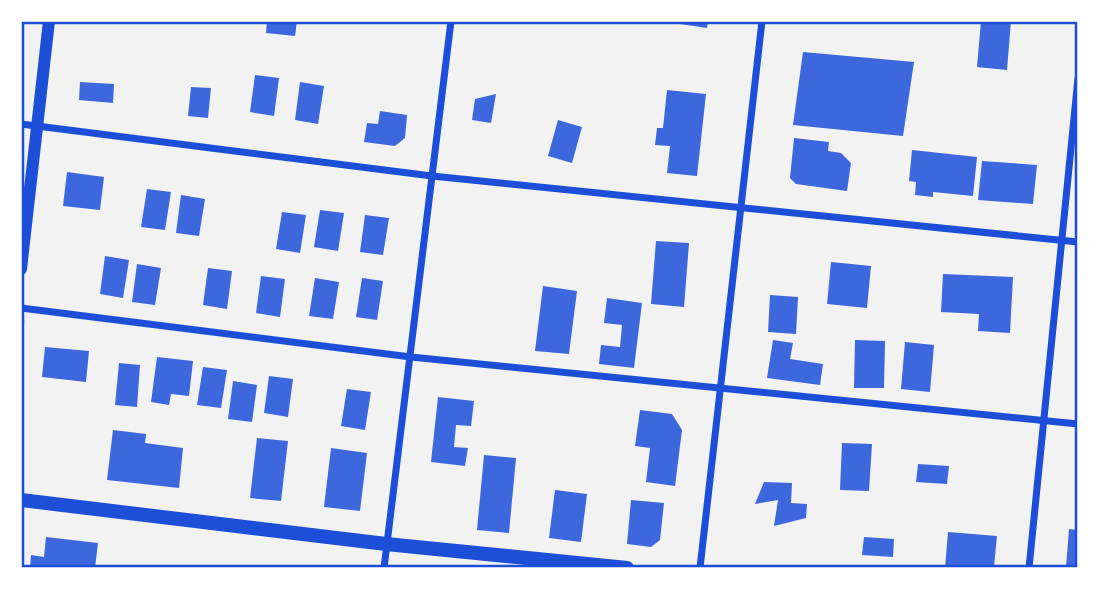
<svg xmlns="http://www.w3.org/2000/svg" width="1099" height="589" viewBox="0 0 1099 589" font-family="'Asap Condensed',sans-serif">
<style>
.building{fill:#3d67dc}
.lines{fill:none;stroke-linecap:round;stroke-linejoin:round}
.path{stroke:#1d4ed8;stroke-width:4.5}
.minor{stroke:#1d4ed8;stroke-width:7}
.tertiary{stroke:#1d4ed8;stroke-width:12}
.secondary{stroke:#1d4ed8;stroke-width:14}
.neatline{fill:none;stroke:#1d4ed8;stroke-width:2.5}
</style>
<rect width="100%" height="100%" fill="#f2f2f2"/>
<g class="building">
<path d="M267,21H297L295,36L266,33Z"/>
<path d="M660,21H708L707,28Z"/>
<path d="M981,21H1011L1007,70L977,67Z"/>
<path d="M803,52L914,62L903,136L793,125Z"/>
<path d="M255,75L279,78L274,116L250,112Z"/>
<path d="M80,82L114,84L113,103L79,100Z"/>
<path d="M300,82L324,86L318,124L295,120Z"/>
<path d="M191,87L211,88L208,118L188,116Z"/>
<path d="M667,90L706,94L697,176L667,173L670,146L655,145L657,128H663Z"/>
<path d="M496,94L491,123L472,120L475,99Z"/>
<path d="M380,111L407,115L405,138L395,146L364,142L367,123L378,124Z"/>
<path d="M558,120L582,127L572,163L548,156Z"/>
<path d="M794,138L829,142L828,151L841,153L851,163L847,191L796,184L790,178Z"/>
<path d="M912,150L977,157L973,196L933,192V197L915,195L916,182L909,181Z"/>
<path d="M982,161L1037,165L1033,204L978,200Z"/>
<path d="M67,172L104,177L100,210L63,206Z"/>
<path d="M147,189L171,192L165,230L141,227Z"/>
<path d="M181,195L205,199L199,236L176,233Z"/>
<path d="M320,210L344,213L338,251L314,247Z"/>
<path d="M282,212L306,215L300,253L276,249Z"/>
<path d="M365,215L389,218L383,255L360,252Z"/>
<path d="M656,241L689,243L684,307L651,304Z"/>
<path d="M105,256L129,260L123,298L100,294Z"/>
<path d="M831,262L871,266L867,308L827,304Z"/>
<path d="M137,264L161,268L155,305L132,302Z"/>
<path d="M208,268L232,271L227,309L203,305Z"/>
<path d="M943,274L1013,277L1010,333L978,331L979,314L941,312Z"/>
<path d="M261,276L285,279L280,317L256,313Z"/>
<path d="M315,278L339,282L333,319L309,316Z"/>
<path d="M362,278L383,281L377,320L356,317Z"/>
<path d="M543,286L577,291L569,354L535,351Z"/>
<path d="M770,295L798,297L796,334L768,332Z"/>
<path d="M607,298L642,303L634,368L599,364L601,345L620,347L622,325L604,323Z"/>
<path d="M773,340L793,343L790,359L823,364L820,385L767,378Z"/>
<path d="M855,340L885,341L884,388H854Z"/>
<path d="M905,342L934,345L930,392L901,389Z"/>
<path d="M45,347L89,351L86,382L42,377Z"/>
<path d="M157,357L193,361L189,396L171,394L169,405L151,402Z"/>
<path d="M119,363L140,365L137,407L115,405Z"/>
<path d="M203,367L227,370L221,408L197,405Z"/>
<path d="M269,376L293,379L288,417L264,413Z"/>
<path d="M233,381L257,385L252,422L228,419Z"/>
<path d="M347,389L371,392L365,430L341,426Z"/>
<path d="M438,397L474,401L471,426L456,425L454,447L468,448L465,466L431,462Z"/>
<path d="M640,410L672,414L682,430L675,486L646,482L650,448L635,446Z"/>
<path d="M113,430L146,434L145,443L183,448L179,488L107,480Z"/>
<path d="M257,438L288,441L281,501L250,498Z"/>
<path d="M842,443L872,444L869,491L840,490Z"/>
<path d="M331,448L367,453L360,511L324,507Z"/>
<path d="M484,455L516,458L509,533L477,530Z"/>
<path d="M918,464L949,466L947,484L916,482Z"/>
<path d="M764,482L792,483L791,503L807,504L806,518L774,526L778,500L755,504Z"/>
<path d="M555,490L587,494L581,542L549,538Z"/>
<path d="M631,500L664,503L660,540L651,547L627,544Z"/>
<path d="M1069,529L1078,530V568H1066Z"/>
<path d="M948,532L997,536L994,567L945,568Z"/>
<path d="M46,537L98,543L95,568H30L31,555L44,557Z"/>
<path d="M864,537L894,539L893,557L862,555Z"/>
</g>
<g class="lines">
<path class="path" d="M21,331L22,321"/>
<g class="minor">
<path d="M21,124L432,176L1078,242"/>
<path d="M21,308L411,357L1078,424"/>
<path d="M384,568L451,21"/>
<path d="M700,568L762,21"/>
<path d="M1029,568L1078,78"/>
</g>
<path class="tertiary" d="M21,269L49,21"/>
<path class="secondary" d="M21,500L386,544L627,568"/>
</g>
<rect width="1099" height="589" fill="none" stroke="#ffffff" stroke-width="46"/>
<rect x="23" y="23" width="1053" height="543" class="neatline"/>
</svg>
